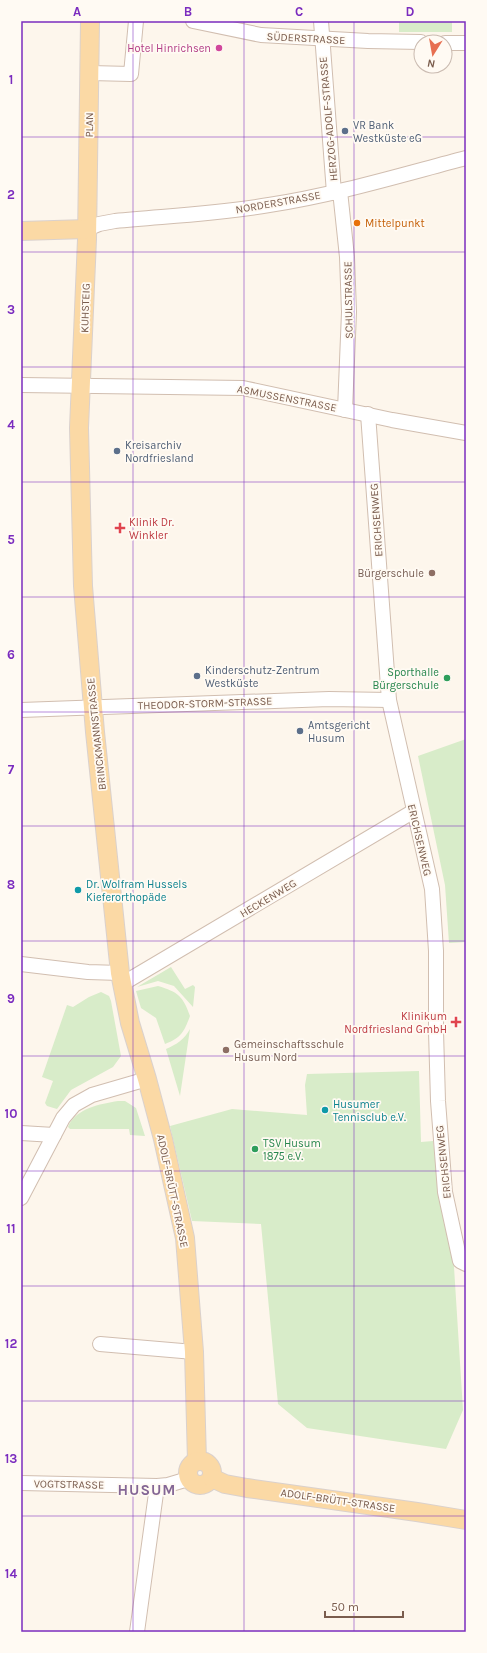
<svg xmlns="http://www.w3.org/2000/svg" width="487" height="1653" viewBox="0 0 487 1653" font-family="Karla,sans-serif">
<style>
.green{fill:#d8ecc9}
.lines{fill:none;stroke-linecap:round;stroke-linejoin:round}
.minor-casing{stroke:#d1beb0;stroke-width:16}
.major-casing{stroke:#dad1cd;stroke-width:20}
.minor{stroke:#fff;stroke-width:14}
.major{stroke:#fbd9a5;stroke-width:18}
.grid{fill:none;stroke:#7b2cbf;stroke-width:1;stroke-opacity:0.55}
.hotel-dot{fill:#d1479c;stroke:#fffaf3;stroke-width:1.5}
.service-dot{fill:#5c6f8a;stroke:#fffaf3;stroke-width:1.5}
.food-dot{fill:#e8710a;stroke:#fffaf3;stroke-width:1.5}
.health-dot{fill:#e0444e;stroke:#fffaf3;stroke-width:1.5}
.education-dot{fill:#8d6e63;stroke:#fffaf3;stroke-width:1.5}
.leisure-dot{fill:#2e9e5b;stroke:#fffaf3;stroke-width:1.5}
.culture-dot{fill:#0f9aa8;stroke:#fffaf3;stroke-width:1.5}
.labels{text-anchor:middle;stroke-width:3.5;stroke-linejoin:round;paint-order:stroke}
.street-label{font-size:11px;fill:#7a5c4d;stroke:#fffaf3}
.hotel-label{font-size:11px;fill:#b23c85;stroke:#fffaf3;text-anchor:end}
.service-label{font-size:11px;fill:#4e5e75;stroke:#fffaf3;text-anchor:start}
.food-label{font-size:11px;fill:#c56008;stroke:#fffaf3;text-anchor:start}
.health-label{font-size:11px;fill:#be3a42;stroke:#fffaf3;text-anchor:start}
.education-label{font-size:11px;fill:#785e54;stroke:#fffaf3;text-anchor:end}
.leisure-label{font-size:11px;fill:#27864d;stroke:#fffaf3;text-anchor:end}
.culture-label{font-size:11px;fill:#0d838f;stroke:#fffaf3;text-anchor:start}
.district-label{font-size:15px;font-weight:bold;letter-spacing:1px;fill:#846695;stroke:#fffaf3}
.neatline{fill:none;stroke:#7b2cbf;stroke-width:1.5}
.grid-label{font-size:13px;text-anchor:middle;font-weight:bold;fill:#7b2cbf}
</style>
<rect width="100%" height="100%" fill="#fdf6ec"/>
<g class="green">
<rect x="399" y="21" width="53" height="11"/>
<path d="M466,739V942L449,943L445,885L418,756Z"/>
<path d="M171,967L185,989L193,985L195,987L193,1007L174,986L158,981L137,987Z"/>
<path d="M158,986C178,992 183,996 190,1016C184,1032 181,1038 165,1044L156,1018L141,1008L136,991Z"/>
<path d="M101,992L109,996L111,1001L121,1056L113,1067L71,1090L57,1109L47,1106L45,1103L53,1081L42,1077L67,1005L73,1007L89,997Z"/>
<path d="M190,1029L180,1096L166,1049C177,1044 184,1040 190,1029Z"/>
<path d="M419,1071L421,1142L433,1141L440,1201L454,1267L463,1410L446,1449L307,1428L278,1404L261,1224L192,1221L170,1126L232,1109L307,1115L305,1085L307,1074Z"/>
<path d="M118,1101H125L136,1108L145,1136L130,1135L129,1129H70L68,1127C76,1108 100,1104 118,1101Z"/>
</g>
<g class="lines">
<defs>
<g id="minor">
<path d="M193,21L261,35L368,41L421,42"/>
<path d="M321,21L334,193"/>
<path d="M445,43H466"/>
<path d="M90,73L131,74L136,21"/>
<path d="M340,191L347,257L349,312L345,410"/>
<path d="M87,229L99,224L115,221C166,216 218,214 269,205C335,195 401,175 466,158"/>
<path d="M21,385L243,388L392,420L466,433"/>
<path d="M368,414L389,700L432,889L436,951V1031L438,1101L445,1192L460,1261L466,1264"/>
<path d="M21,710L329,699L389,700"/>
<path d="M21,964L88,972L120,973"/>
<path d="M122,984L414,811"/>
<path d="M21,1133L54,1135"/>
<path d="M21,1198L63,1118L74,1105L92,1095L147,1079"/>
<path d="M100,1344L194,1352"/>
<path d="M21,1483L157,1486L168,1485L188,1479"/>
<path d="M137,1632L157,1486"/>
</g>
<g id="major">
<path d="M90,21L87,239L79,428L83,586L95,732L120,973L130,1023L147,1079L163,1139L185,1238L194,1352L197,1461"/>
<path d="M21,231L87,229"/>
<circle cx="200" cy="1473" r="12"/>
<path d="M212,1478L225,1484L247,1488L417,1512L466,1520"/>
</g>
</defs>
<use href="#minor" class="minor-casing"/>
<use href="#major" class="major-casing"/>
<use href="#minor" class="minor"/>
<use href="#major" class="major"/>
</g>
<path class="grid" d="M133,21V1632M244,21V1632M354,21V1632M21,137H466M21,252H466M21,367H466M21,482H466M21,597H466M21,712H466M21,826H466M21,941H466M21,1056H466M21,1171H466M21,1286H466M21,1401H466M21,1516H466"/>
<circle class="hotel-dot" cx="219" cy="48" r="4"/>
<g class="service-dot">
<circle cx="345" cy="131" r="4"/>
<circle cx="117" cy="451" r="4"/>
<circle cx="197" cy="676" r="4"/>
<circle cx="300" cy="731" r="4"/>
</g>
<circle class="food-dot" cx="357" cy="223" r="4"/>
<g class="health-dot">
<path d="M118 522h4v4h4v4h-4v4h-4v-4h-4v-4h4z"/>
<path d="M454 1016h4v4h4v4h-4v4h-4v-4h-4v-4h4z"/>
</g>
<g class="education-dot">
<circle cx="432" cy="573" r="4"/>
<circle cx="226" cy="1050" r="4"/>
</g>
<g class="leisure-dot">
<circle cx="447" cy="678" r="4"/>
<circle cx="255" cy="1149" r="4"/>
</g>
<g class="culture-dot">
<circle cx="78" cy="890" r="4"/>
<circle cx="325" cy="1110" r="4"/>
</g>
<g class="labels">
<g class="street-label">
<text transform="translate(306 38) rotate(3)" y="4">SÜDERSTRASSE</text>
<text transform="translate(328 119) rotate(-95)" y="4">HERZOG-ADOLF-STRASSE</text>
<text transform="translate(89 125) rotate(-89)" y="4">PLAN</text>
<text transform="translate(278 202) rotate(-10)" y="4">NORDERSTRASSE</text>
<text transform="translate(348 300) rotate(-91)" y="4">SCHULSTRASSE</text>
<text transform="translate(85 308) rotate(-88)" y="4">KUHSTEIG</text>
<text transform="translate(287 398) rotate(11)" y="4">ASMUSSENSTRASSE</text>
<text transform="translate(376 520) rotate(-94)" y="4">ERICHSENWEG</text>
<text transform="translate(205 703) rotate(-2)" y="4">THEODOR-STORM-STRASSE</text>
<text transform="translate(96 734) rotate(-96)" y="4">BRINCKMANNSTRASSE</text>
<text transform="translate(420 840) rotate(77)" y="4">ERICHSENWEG</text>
<text transform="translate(268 898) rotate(-31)" y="4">HECKENWEG</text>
<text transform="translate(443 1162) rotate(-96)" y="4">ERICHSENWEG</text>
<text transform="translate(173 1191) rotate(78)" y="4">ADOLF-BRÜTT-STRASSE</text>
<text transform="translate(69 1484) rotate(1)" y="4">VOGTSTRASSE</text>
<text transform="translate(338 1500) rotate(8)" y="4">ADOLF-BRÜTT-STRASSE</text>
</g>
<g class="hotel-label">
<text x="211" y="52">Hotel Hinrichsen</text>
</g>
<g class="service-label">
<text x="353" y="129">VR Bank<tspan x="353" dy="13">Westküste eG</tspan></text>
<text x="125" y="449">Kreisarchiv<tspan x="125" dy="13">Nordfriesland</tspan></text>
<text x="205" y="674">Kinderschutz-Zentrum<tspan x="205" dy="13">Westküste</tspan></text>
<text x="308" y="729">Amtsgericht<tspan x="308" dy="13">Husum</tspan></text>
</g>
<g class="food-label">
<text x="365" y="227">Mittelpunkt</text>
</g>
<g class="health-label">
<text x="129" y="526">Klinik Dr.<tspan x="129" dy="13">Winkler</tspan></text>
<text x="447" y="1020" text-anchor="end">Klinikum<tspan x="447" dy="13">Nordfriesland GmbH</tspan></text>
</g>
<g class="education-label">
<text x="424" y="577">Bürgerschule</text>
<text x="234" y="1048" text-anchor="start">Gemeinschaftsschule<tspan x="234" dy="13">Husum Nord</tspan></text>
</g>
<g class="leisure-label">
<text x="439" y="676">Sporthalle<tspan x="439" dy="13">Bürgerschule</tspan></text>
<text x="263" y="1147" text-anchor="start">TSV Husum<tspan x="263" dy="13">1875 e.V.</tspan></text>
</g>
<g class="culture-label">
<text x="86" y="888">Dr. Wolfram Hussels<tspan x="86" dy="13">Kieferorthopäde</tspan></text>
<text x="333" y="1108">Husumer<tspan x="333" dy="13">Tennisclub e.V.</tspan></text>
</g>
<g class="district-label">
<text x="147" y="1495">HUSUM</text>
</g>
</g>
<rect width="487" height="1653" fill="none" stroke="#fffaf3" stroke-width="44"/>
<g transform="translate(433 54) rotate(191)"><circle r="19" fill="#fffaf3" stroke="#cabbb1"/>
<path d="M0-3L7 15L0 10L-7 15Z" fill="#e76f51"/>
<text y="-6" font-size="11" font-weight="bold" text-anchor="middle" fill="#7a5c4d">N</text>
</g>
<path d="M325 1611v6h78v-6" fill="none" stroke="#7a5c4d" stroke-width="2"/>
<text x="331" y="1611" font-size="12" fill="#7a5c4d" stroke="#fffaf3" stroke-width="3" paint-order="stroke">50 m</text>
<rect x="22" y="22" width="443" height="1609" class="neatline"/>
<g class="grid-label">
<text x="77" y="16">A</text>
<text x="188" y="16">B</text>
<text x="299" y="16">C</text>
<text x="410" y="16">D</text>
<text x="11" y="84">1</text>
<text x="11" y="199">2</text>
<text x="11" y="314">3</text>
<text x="11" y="429">4</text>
<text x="11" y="544">5</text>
<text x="11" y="659">6</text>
<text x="11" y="774">7</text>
<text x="11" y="889">8</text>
<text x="11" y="1003">9</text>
<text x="11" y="1118">10</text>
<text x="11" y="1233">11</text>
<text x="11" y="1348">12</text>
<text x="11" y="1463">13</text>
<text x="11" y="1578">14</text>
</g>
</svg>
